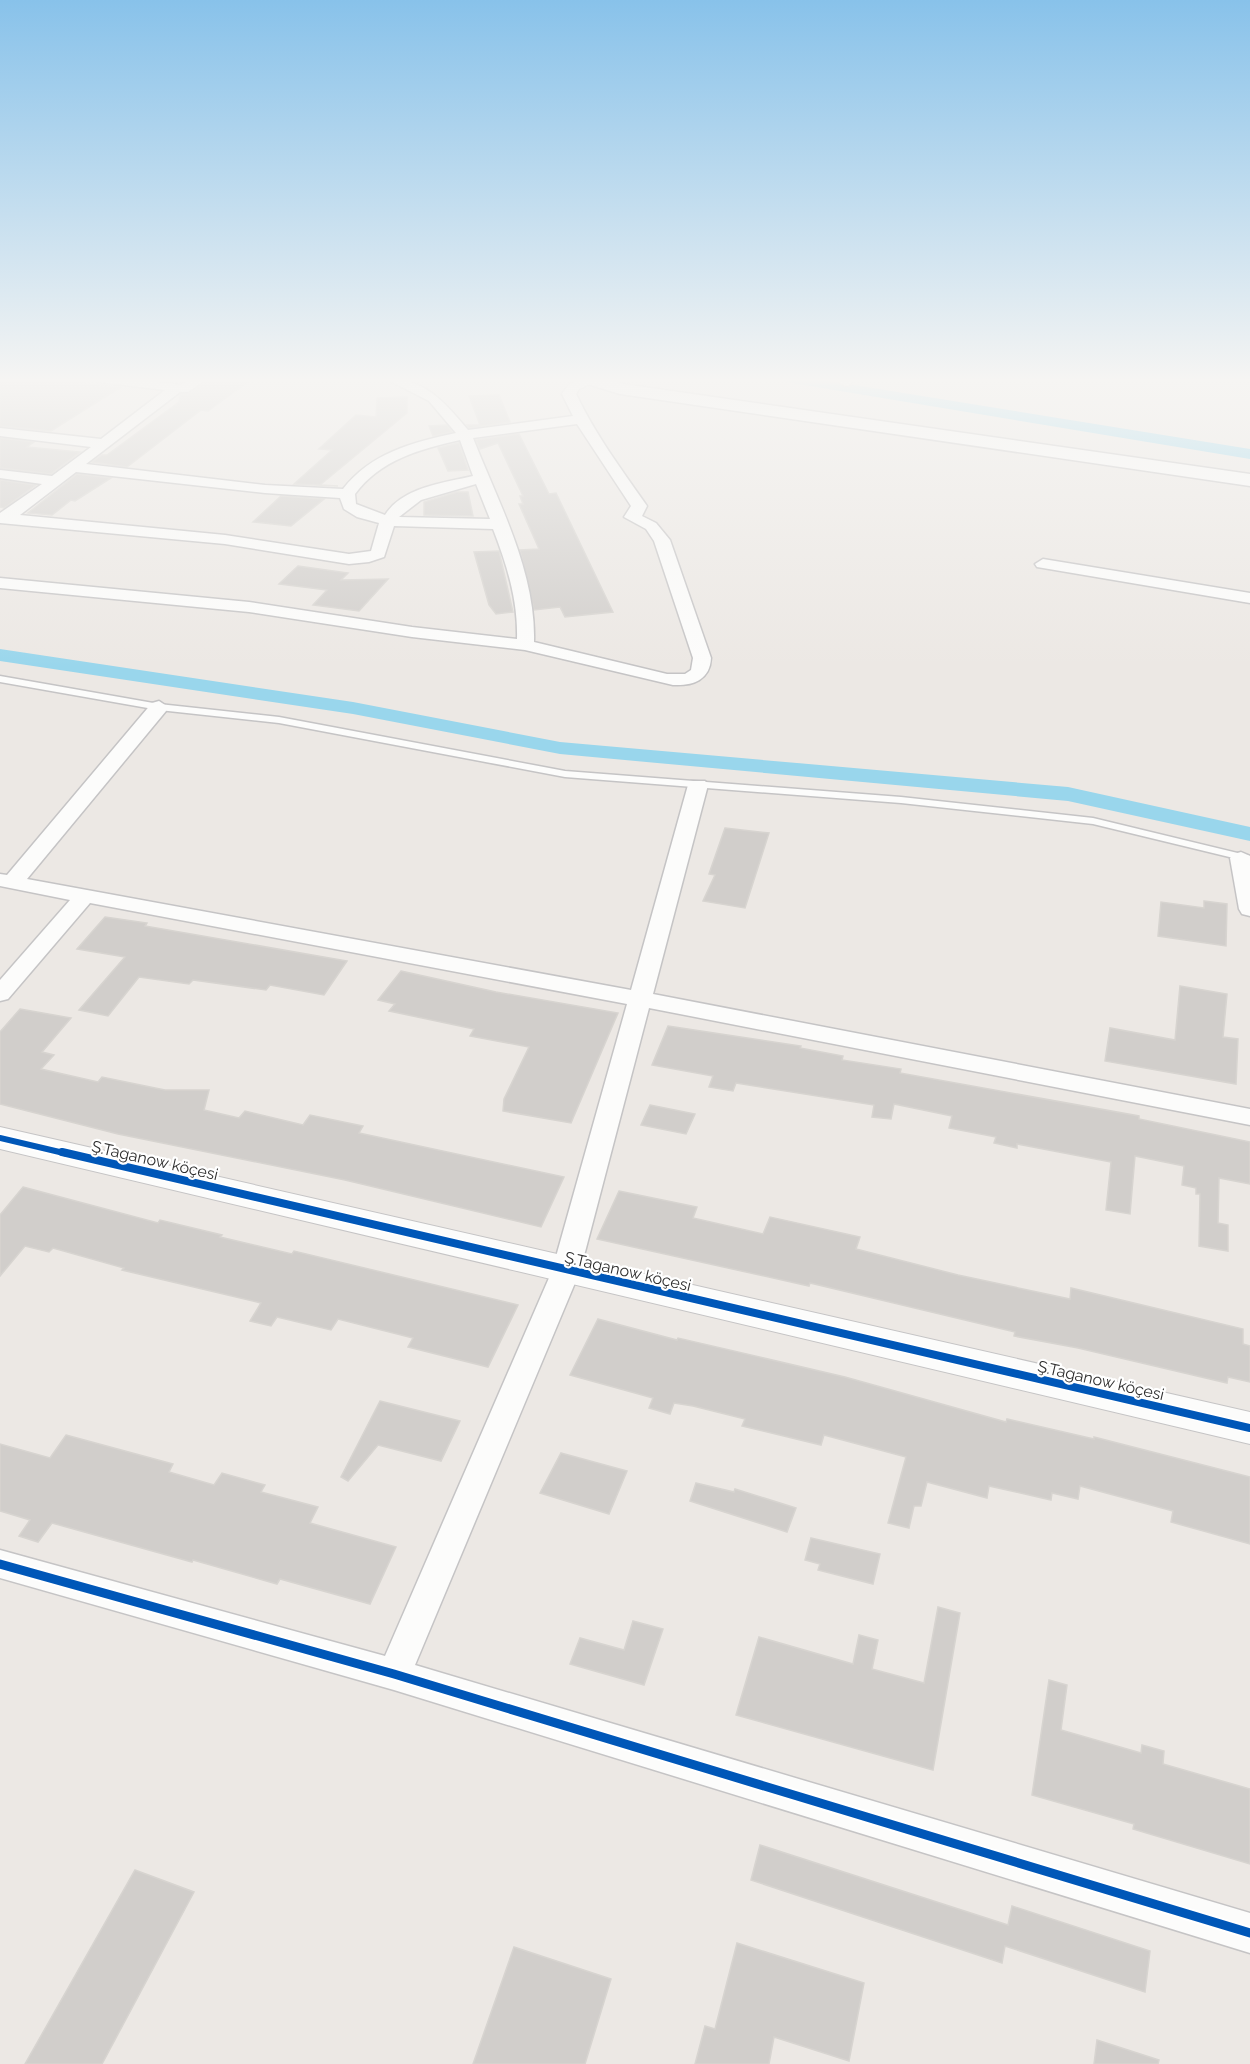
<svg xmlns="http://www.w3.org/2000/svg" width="1250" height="2064" viewBox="0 0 1250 2064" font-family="Raleway,sans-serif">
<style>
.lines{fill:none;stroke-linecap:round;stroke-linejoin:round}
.canal{fill:#99d6ec;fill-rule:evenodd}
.building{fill:#d1cecb;stroke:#d7d4d0;stroke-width:1.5}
.service-casing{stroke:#c5c4c5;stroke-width:3}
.minor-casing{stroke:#c5c4c5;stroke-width:3}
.tertiary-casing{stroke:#c5c4c5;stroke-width:2}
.secondary-casing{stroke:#c5c4c5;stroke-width:3}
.service{fill:#fcfcfb;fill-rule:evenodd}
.minor{fill:#fcfcfb;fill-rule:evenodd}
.tertiary{fill:#fcfcfb;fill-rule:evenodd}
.secondary{fill:#fcfcfb;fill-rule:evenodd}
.cycleway-far2-casing{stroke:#fff;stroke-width:10}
.cycleway-far1-casing{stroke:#fff;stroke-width:11}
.cycleway-casing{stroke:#fff;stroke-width:13}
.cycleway-far2{stroke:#0057b8;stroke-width:6}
.cycleway-far1{stroke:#0057b8;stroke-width:8}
.cycleway{stroke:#0057b8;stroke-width:9}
.labels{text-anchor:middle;stroke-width:4.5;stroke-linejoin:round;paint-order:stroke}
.street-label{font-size:16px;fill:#2e2e2e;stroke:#fff}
</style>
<rect width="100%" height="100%" fill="#ece8e4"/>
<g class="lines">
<g class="canal">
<path d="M779,378H811L1250,449V459L786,382Z"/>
<path d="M0,649L353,702L560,742L1068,787L1250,827V841L1068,801L560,754L353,714L0,661Z"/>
</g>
</g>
<g class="building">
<path d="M0,378H36L121,387L51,431L0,426Z"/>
<path d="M210,378H253L208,411L201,410L127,467L92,462L102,455H107L179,402L181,394H189Z"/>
<path d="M499,395L510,422L469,428L467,425H480L469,396Z"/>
<path d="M407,397V413L320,485L338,486L294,484L332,450L319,449L356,415L376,417L377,398Z"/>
<path d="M447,425L452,432L433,436L429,426Z"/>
<path d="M519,434L549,494L556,493L613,612L565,617L560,607L534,610L520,550L539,549L519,504H523L520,496H523L498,443L480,449L476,440Z"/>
<path d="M0,438L34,442L27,447L80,452L51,474L0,468Z"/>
<path d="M459,443L468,470L448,471L438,448Z"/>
<path d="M77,474L111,478L75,501L71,500L52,515L28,513Z"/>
<path d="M0,480L36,485L4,508L0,507Z"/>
<path d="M457,492H468L473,516L424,515V502Z"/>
<path d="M281,496L324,499L291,526L253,522Z"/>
<path d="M499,551L513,612L496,614L489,605L474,552Z"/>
<path d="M298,566L348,573L341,580L388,579L359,611L313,605L327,590L279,584Z"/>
<path d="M725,828L769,833L745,908L703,901L715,875L709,874Z"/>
<path d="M1204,901L1227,904L1226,946L1158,936L1161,902L1204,908Z"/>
<path d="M105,917L147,923L145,926L347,961L324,995L270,985L266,990L193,980L189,984L139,977L108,1016L79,1010L125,957L77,949Z"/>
<path d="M401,971L496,992L618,1013L571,1123L503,1111L504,1099L529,1047L470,1036L474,1029L389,1011L395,1004L378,1000Z"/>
<path d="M1180,986L1227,994L1223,1037L1238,1039L1236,1084L1105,1061L1110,1028L1175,1040Z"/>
<path d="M20,1009L71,1018L42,1052L54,1055L41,1069L98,1082L102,1077L165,1090H209L204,1110L239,1118L245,1111L303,1125L310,1115L363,1126L359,1133L564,1177L541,1227L345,1180L118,1134L0,1104V1032Z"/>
<path d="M668,1026L801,1046L800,1048L843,1056L842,1060L901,1069L900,1073L1139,1116V1119L1250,1142V1184L1219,1178L1218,1223L1228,1225V1251L1199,1246L1200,1194H1196V1188L1182,1185L1184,1166L1135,1156L1130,1214L1106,1210L1111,1162L1017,1144V1148L994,1143L996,1137L949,1128L952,1116L894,1104L891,1119L872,1117L874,1105L736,1083L733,1091L709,1087L713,1076L652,1065Z"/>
<path d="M650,1105L695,1114L686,1134L641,1125Z"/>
<path d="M23,1187L158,1223L160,1220L222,1235L220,1237L292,1254L294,1251L518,1305L488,1367L408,1347L413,1338L338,1319L331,1330L277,1317L271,1326L250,1321L261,1303L122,1270L124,1268L53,1248L49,1252L25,1246L0,1276V1215Z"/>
<path d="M619,1191L697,1207L693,1218L763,1234L770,1217L860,1237L856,1249L958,1275L1070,1299L1071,1288L1243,1329V1344L1250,1346V1382L1228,1377L1227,1383L1078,1348L1014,1336L1015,1332L810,1283L809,1286L597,1239Z"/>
<path d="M598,1319L677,1340L678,1338L845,1377L1006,1422L1007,1419L1094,1439V1437L1250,1477V1544L1171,1522L1173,1511L1080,1486L1078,1499L1052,1493L1051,1500L989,1486L987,1498L927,1482L921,1506H914L909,1528L888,1523L906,1457L824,1435L821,1445L742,1426L745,1419L693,1406L674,1403L670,1414L649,1408L653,1398L570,1375Z"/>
<path d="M380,1401L460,1421L441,1461L378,1445L348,1481L341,1477Z"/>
<path d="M66,1435L173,1464L169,1472L214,1485L222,1473L265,1485L261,1492L318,1507L310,1523L396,1547L370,1604L280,1579L277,1584L193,1560L192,1562L52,1523L38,1542L19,1536L30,1520L0,1511V1444L50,1458Z"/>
<path d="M561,1453L627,1471L609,1514L540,1493Z"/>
<path d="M696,1483L734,1492L735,1489L796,1508L787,1532L690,1501Z"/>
<path d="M811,1538L880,1554L873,1584L818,1570L820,1564L805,1560Z"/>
<path d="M938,1607L960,1613L933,1770L736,1715L759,1637L853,1664L859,1635L878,1640L872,1669L924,1683Z"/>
<path d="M633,1621L663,1629L644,1685L570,1664L580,1638L624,1650Z"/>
<path d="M1049,1680L1067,1685L1061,1730L1141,1753L1142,1745L1164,1751L1163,1764L1250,1789V1864L1133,1829L1134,1824L1032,1795Z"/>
<path d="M760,1845L1008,1925L1012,1906L1150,1951L1145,1992L1005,1946L1002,1963L751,1880Z"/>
<path d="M135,1870L194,1892L102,2064H25Z"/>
<path d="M737,1943L864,1983L849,2061L774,2037L769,2064H695L705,2026L715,2029Z"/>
<path d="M514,1947L611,1979L585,2064H473Z"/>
<path d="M1097,2040L1159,2060L1158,2064H1094Z"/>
</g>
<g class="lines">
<defs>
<path id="service" d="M0,676L159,704L279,717L565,771L901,797L1093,818L1250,856V862L1093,824L901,803L565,777L279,723L159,710L0,682Z"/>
<g id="minor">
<path d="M91,378H127L181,385L192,378H208L188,392H180L86,464L265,485L343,489C371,453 413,442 456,433L429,401L384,378C424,378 444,401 468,430L573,416L562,394C571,380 580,378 596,378L595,382L579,389L576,394C595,434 621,469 647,506L642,516L656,523L670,540L711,658C710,680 693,686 673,685L525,650L412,637L249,612L0,588V578L249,602L412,627L517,639C518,600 507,565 493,529L394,526L384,557L369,562L349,564L225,544L0,523V513L42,484L0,478V470L52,476L91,447L0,436V428L101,439L165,390L98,382ZM577,424L631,506L624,517L646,529L654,541L693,658L691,670L685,674H667L534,642C536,571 498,502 473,438ZM460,440L473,476C443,483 403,487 385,515L356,504L355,494C380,460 420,449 460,440ZM76,472L265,493L340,498L344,509L357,517L379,523L371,551L349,554L225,535L20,515ZM476,484L490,519L399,517L421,500Z"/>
<path d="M841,378H854L850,385L845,386L838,382Z"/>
<path d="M1043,559L1250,593V603L1037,567L1035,564Z"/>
<path d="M159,701L168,707L166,711L27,879L631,990L688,785L691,781H705L708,785L653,994L1250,1109V1125L649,1008L580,1271L415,1665L1250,1913V1953L394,1690L0,1578V1550L385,1656L552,1271L627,1004L90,903L8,999L0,1001V980L70,900L0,886V874L7,875L152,703Z"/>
<path d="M1241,852L1250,856V916L1242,914L1239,909L1230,858L1234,854Z"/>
</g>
<path id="tertiary" d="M0,1127L1250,1412V1444L0,1149Z"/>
<path id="secondary" d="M578,378H604L623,384L1250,474V486L620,394L581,382Z"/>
</defs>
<use href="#service" class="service-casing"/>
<use href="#minor" class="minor-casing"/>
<use href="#tertiary" class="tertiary-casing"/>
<use href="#secondary" class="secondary-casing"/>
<use href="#service" class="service"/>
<use href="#minor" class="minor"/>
<use href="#tertiary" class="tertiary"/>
<use href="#secondary" class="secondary"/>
<defs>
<path id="cycleway-far2" d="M0,1138L68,1154"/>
<path id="cycleway-far1" d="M62,1152L1250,1428"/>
<path id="cycleway" d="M0,1564L394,1674L1250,1933"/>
</defs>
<use href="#cycleway-far2" class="cycleway-far2-casing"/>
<use href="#cycleway-far1" class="cycleway-far1-casing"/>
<use href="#cycleway" class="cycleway-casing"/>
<use href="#cycleway-far2" class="cycleway-far2"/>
<use href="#cycleway-far1" class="cycleway-far1"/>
<use href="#cycleway" class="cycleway"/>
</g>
<linearGradient id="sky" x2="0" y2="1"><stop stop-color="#88c2ea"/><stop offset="0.57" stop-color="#f6f5f3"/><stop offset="1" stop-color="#f6f5f3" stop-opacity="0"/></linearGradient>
<rect width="1250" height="667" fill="url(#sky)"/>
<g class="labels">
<g class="street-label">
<text transform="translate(155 1160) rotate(13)" y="6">Ş.Taganow köçesi</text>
<text transform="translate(628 1271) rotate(13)" y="6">Ş.Taganow köçesi</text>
<text transform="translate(1101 1380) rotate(13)" y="6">Ş.Taganow köçesi</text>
</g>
</g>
</svg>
